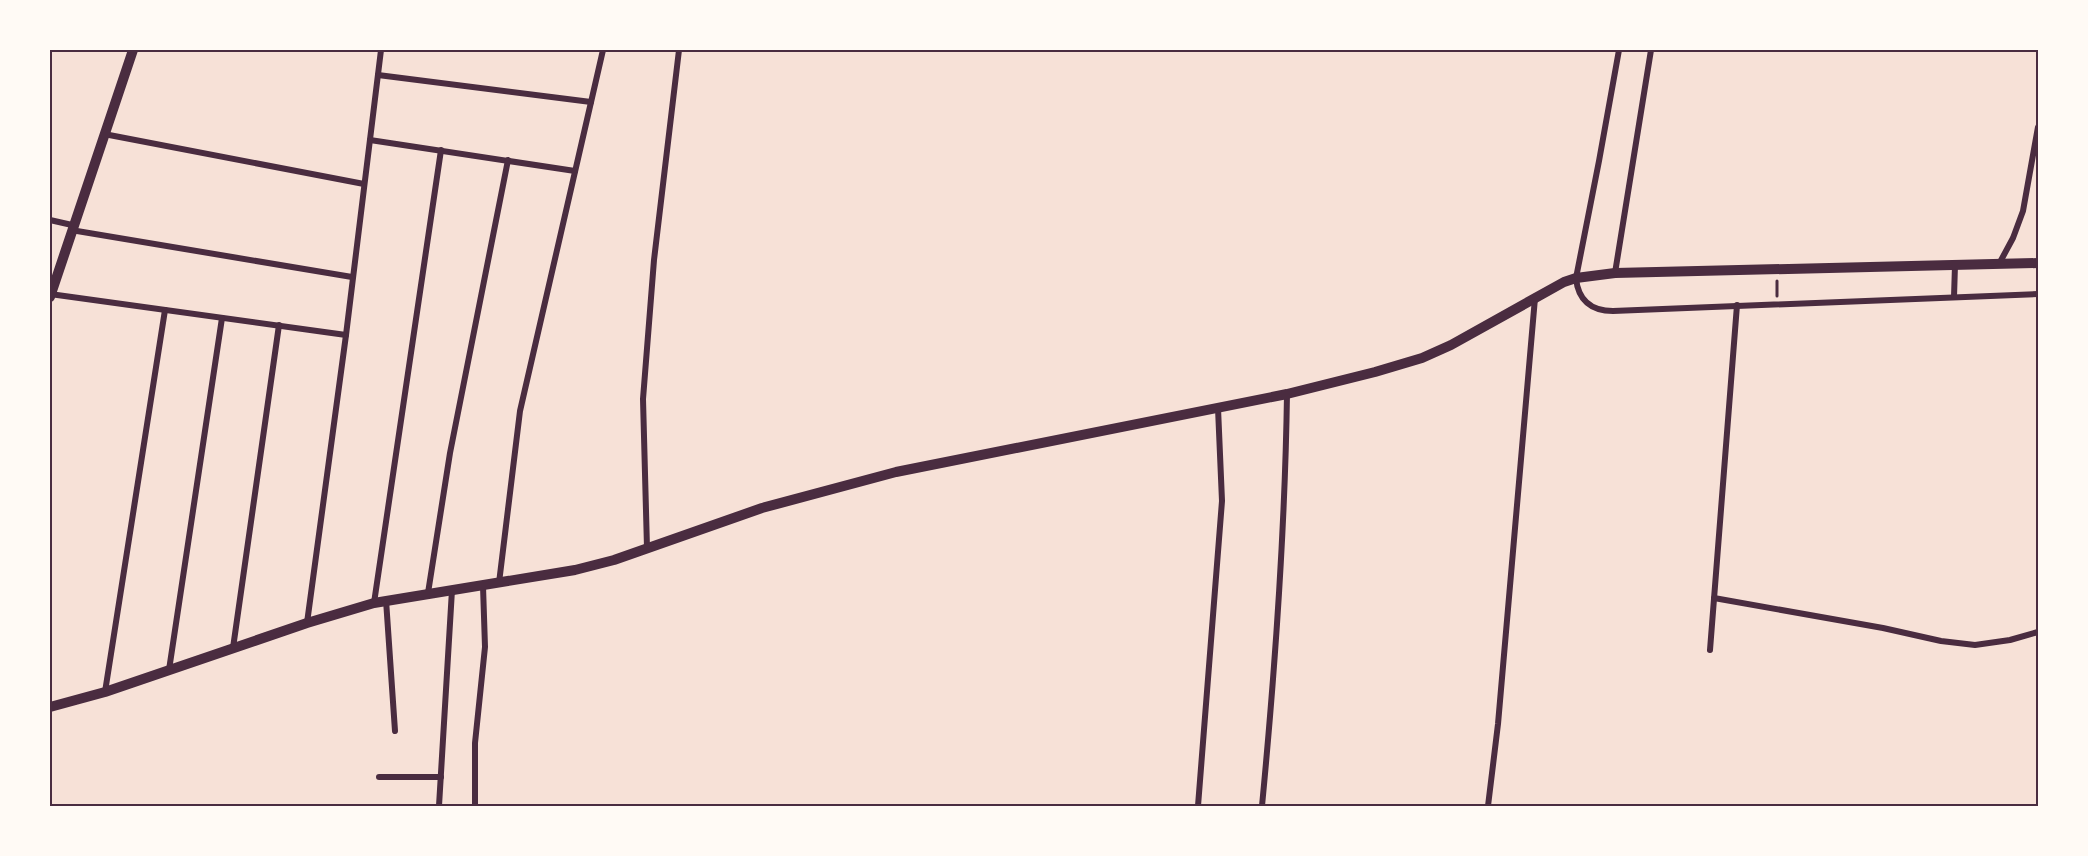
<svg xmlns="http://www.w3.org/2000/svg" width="2088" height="856" viewBox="0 0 2088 856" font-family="'Crimson Pro',serif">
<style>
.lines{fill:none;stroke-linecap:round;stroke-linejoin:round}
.path{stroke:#4a2c40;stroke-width:3}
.minor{stroke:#4a2c40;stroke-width:6}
.secondary{stroke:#4a2c40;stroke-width:10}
.neatline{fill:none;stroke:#4a2c40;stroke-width:2}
</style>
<rect width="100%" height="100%" fill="#f7e1d7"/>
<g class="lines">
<path class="path" d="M1777,281V296"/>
<g class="minor">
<path d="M1619,50L1599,161L1576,278C1578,300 1591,311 1613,311L2038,294"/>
<path d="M378,75L591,102"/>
<path d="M104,134L364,184"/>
<path d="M370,140L575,171"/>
<path d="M50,220L72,225"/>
<path d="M71,230L352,277"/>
<path d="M1999,264L2013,238L2023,211L2038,127"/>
<path d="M1615,273L1651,50"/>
<path d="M50,294L346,335"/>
<path d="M1954,297L1955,265"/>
<path d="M647,548L643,399L654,260L679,50"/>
<path d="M499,583L520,411L603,50"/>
<path d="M428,593L450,453L508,160"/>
<path d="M1714,598L1883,628L1941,641L1975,645L2010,640L2038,632"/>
<path d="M386,600L395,731"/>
<path d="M374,603L441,150"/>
<path d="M307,623L346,335L381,50"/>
<path d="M233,648L279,325"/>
<path d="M1710,650L1737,305"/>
<path d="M169,670L222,318"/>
<path d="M105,692L165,310"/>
<path d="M379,777H441"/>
<path d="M439,806L452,590"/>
<path d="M475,806V743L485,647L483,586"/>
<path d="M1198,806L1222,501L1218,408"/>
<path d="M1262,806C1275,670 1285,532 1287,394"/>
<path d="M1488,806L1498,724L1535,298"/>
</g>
<g class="secondary">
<path d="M50,297L133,50"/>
<path d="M50,707L105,692L307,623L374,603L575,570L614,560L762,508L896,472L1287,394L1375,372L1422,358L1451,345L1564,282L1576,278L1615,273L2038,263"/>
</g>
</g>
<rect width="2088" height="856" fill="none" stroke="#fffaf5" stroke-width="102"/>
<rect x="51" y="51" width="1986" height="754" class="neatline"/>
</svg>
